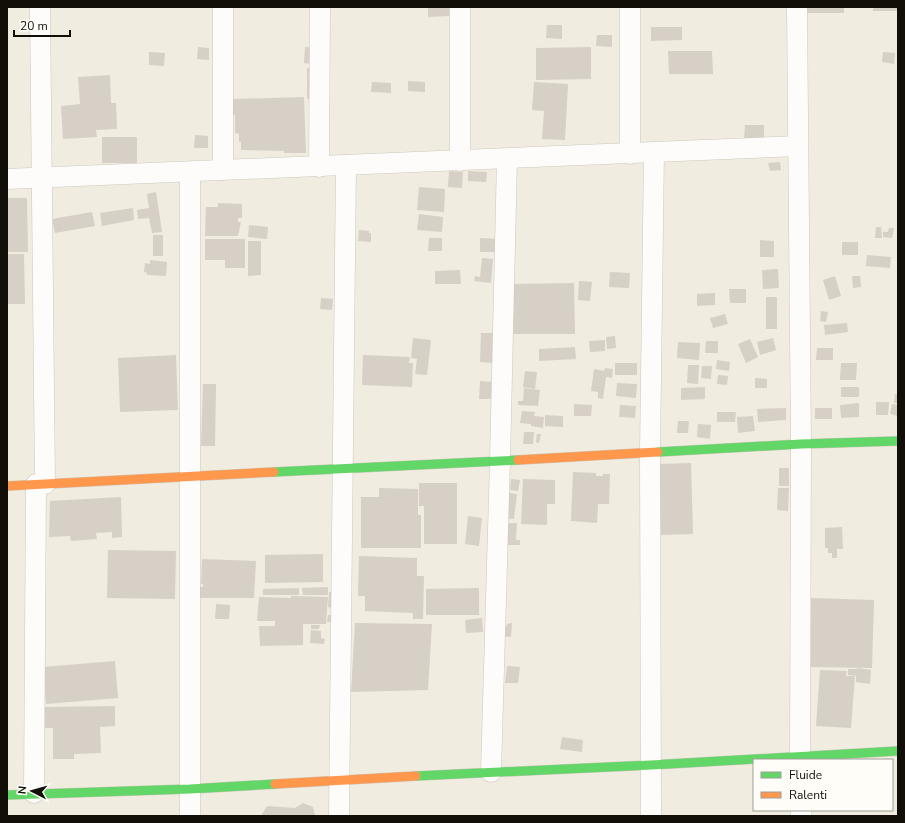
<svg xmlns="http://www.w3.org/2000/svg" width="905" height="823" viewBox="0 0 905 823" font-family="'Nunito Sans',sans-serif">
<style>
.building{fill:#d6d0c7}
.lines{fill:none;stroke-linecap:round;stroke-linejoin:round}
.street-casing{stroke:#ccc8be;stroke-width:21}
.fast-casing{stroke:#ccc8be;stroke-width:10}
.slow-casing{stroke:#ccc8be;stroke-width:10}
.street{stroke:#fdfcfa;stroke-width:20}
.fast{stroke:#63d668;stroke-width:9}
.slow{stroke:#ff974d;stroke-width:9}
</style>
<rect width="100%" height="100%" fill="#f0ecdf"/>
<g class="building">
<path d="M428,7H449V16L428,17Z"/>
<rect x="802" y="7" width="42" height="6"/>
<rect x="873" y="7" width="25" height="4"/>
<path d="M547,25H562V39L546,38Z"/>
<path d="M651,27H682V40L651,41Z"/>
<path d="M597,35H612V47L596,46Z"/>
<path d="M198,47L209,48V60L197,59Z"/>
<path d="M305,47L316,48L315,64L304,63Z"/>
<path d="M591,47V79L536,80V48Z"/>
<path d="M668,51H712L713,74H669Z"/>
<path d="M149,52L165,53L164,66L149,65Z"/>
<path d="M883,52L895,53L894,64L882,62Z"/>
<path d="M307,68H319L318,99H307Z"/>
<path d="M110,75L111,103H116L117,129L96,130L97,137L63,139L61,106L80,104L78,77Z"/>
<path d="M408,81L425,82V92L408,91Z"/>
<path d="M372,82L391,83V93L371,92Z"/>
<path d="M534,82L568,84L565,140L542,139L544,111L532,110Z"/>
<path d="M304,97L306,153H284V151L241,150V142H239V134L235,133V115H232V99Z"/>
<path d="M745,125H764V139H744Z"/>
<path d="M195,135L208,136V148H194Z"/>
<rect x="102" y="137" width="35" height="26"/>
<path d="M780,162L781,170L770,171L768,163Z"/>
<path d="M449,171L463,172L462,188L448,187Z"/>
<path d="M468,171L487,172L486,182L468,181Z"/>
<path d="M419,187L445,189L444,212L417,210Z"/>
<path d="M156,192L162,232L152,233L149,218L138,219L137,210L149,208L147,194Z"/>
<path d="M7,198H27L28,252H7Z"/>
<path d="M218,203L242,204V218H238V222H241L238,236H205L206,207H218Z"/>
<path d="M133,208L134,220L102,226L100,213Z"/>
<path d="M92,212L95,226L55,233L52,219Z"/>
<path d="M419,214L443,217L442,232L417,230Z"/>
<path d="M249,225L268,227L267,239L248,237Z"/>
<path d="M876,227H881L882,238H875Z"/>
<path d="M889,228H894L892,238L883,237V232H888Z"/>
<path d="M359,230L369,231V233H371V242L358,241Z"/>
<rect x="153" y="235" width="10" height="21"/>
<path d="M429,238H442V251H428Z"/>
<path d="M480,238L497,239L496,252H480Z"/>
<path d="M205,239H245V268H225V260H205Z"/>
<path d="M760,240L774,241V257H760Z"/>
<path d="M248,241H261V275L248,276Z"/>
<rect x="842" y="242" width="16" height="13"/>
<path d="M7,254H24L25,304H7Z"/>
<path d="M867,255L891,257L890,268L866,266Z"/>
<path d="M482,258L493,259L491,283L474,281L475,276L480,277Z"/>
<path d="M150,260L167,262L166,276L147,275V273L144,272L145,263L150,264Z"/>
<path d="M778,269L779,288L763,289L762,270Z"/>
<path d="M460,270L461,284H435V271Z"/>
<path d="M610,272L630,273L629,288L609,287Z"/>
<path d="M835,276L841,296L829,300L823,280Z"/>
<path d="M852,276H860L861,287L853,288Z"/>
<path d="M579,281L592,282L590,301L578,300Z"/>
<path d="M574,283L575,334H512V284Z"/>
<path d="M729,289H746V303H730Z"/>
<path d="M715,293V305L697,306V294Z"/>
<rect x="766" y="297" width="11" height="32"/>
<path d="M321,298L333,299L332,310L320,309Z"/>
<path d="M821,311L828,312L826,322L820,321Z"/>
<path d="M725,314L728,324L713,328L710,318Z"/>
<path d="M847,323L848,332L825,335L824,325Z"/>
<path d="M481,333H493L492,363L480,362Z"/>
<path d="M615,336L616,348L607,349L606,337Z"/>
<path d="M413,338L431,340L427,375L415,374L417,359L411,358Z"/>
<path d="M773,338L776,350L760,355L757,342Z"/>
<path d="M750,339L758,357L746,363L738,344Z"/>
<path d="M605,340V351L590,352L589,341Z"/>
<path d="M706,341H718V353H705Z"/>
<path d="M678,342L700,343L699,360L677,358Z"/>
<path d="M575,347L576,359L539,361V349Z"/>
<path d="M817,348H833V360H816Z"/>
<path d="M176,355L178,410L120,412L118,358Z"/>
<path d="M363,355L410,357L409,363H413L412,387L362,385Z"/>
<path d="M717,360L730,362L729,371L716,369Z"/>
<rect x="615" y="363" width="22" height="12"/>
<path d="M841,363H857L856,380H840Z"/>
<path d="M688,365H699L698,384L687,383Z"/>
<path d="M702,366H712L711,379L701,378Z"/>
<path d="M605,368L613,369L612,378L606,377L603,399L598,398V392L591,391L594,369L604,371Z"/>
<path d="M525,371L537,372L535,389L523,387Z"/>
<path d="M718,375L728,376L727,385L717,384Z"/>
<path d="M755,378L767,379V388H755Z"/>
<path d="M480,381L495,382L494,399H479Z"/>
<path d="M617,383L637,384L636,398L616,396Z"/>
<path d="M203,384H216L215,446H201Z"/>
<path d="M705,387V399L681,400V388Z"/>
<rect x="841" y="387" width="18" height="10"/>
<path d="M524,388L540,390L538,406L518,405V401H523Z"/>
<path d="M895,394H898V403H894Z"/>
<path d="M876,402H889L888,415H876Z"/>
<path d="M859,403V417L841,418L840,405Z"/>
<path d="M574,404L592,405L591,416H574Z"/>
<path d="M892,404L898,405V416L890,414Z"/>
<path d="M620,405L636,406L635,418L619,417Z"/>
<path d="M786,408V420L758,422L757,409Z"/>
<rect x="815" y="408" width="17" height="11"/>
<path d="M522,411L535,412L534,416L544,417L543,428L531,426V424L520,423Z"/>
<path d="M717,412H736L735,422H717Z"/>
<path d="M545,415L563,416V427L545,426Z"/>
<path d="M753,416L755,431L738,433L737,417Z"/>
<path d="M678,421H689L688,433H677Z"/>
<path d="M698,424L711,425L710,439L697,437Z"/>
<path d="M524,432H534L533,444H523Z"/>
<path d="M537,434H541L539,443L536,442Z"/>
<path d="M691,463L693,534L661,535L658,464Z"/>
<rect x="779" y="468" width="10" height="18"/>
<path d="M573,472L596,473V476H603V474H610L609,504H598L597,523L571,521Z"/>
<path d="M511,479L520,480L518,491L510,490Z"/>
<path d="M523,479L555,480V504H547V525L521,524Z"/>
<path d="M419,483H457V544H424V506H419Z"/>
<path d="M379,488L418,489V515H421V548H361V497H379Z"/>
<path d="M778,488H789L788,511L777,510Z"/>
<path d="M503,492L517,494L514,519L500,518Z"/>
<path d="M121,497L122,537L112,538V532L96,533L97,539L71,541L70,536L49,537L50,501Z"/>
<path d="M468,516L482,518L479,546L465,544Z"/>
<path d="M502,523H517L516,540H520V545H501Z"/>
<path d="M842,527L843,549H837V558H832V553H828V548H825V528Z"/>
<path d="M108,550L176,551L175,599L107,598Z"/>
<path d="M323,554V582L265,583V555Z"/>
<path d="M359,556L417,558V576H424L423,619H413V613L365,611V596H358Z"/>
<path d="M202,559L256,561L254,598H198V587H203V584H201Z"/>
<path d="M328,587V595H303L302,588Z"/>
<path d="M299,588V595H263V589Z"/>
<path d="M479,588V615H426V589Z"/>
<path d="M329,592H333L332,608L328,607Z"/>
<path d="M291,596L328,597L326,624H303V645L260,646L259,626H275V621H257L259,597L291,598Z"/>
<path d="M811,598L874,600L872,668L809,667Z"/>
<path d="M216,604L230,605L229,619H215Z"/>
<path d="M328,615H333L332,622H327Z"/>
<path d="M482,618L483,632L466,633L465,620Z"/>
<path d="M355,623L432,624L428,690L351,692Z"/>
<path d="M500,623L506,624L505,625L507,626V624L512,623L511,637L499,636Z"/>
<path d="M311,625H320L319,629H311Z"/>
<path d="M311,630L321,631V638L325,639L324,644L310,643Z"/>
<path d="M115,661L118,698L46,704L43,667Z"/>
<path d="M507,666L520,667L518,683H505Z"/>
<path d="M857,668L871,670L870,684L856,682V676H859L848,675V669H857Z"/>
<path d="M820,670L847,671L846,676H855L851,728L816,726Z"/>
<path d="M115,706V726L100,727L101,753L74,754V759H53V728H44L43,707Z"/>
<path d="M562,737L583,740L582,752L560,749Z"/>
<path d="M303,803L313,807L315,816H261L267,806L295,808Z"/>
</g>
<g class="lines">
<defs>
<g id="street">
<path d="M40,7L45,484"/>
<path d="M223,7V170"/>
<path d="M460,7V161"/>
<path d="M797,7L801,444L800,760"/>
<path d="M630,154V7"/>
<path d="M319,167L320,7"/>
<path d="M190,172V816"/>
<path d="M7,179L798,146"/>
<path d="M491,772L500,461L507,159"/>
<path d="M34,793L36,484"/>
<path d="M801,810V816"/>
<path d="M339,816L346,165"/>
<path d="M651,816L650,452L654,153"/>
</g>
<g id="fast">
<path d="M658,452L801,444L898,441"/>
<path d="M274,472L518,460"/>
<path d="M416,776L651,765L898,751"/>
<path d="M7,795L190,789L275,784"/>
</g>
<g id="slow">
<path d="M518,460L658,452"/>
<path d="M7,486L274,472"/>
<path d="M275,784L416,776"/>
</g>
</defs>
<use href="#street" class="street-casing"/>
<use href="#fast" class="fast-casing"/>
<use href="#slow" class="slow-casing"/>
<use href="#street" class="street"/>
<use href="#fast" class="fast"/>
<use href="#slow" class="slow"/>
</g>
<rect width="905" height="823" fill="none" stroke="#110f07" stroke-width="16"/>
<rect x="753" y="759" width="140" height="52" fill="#fefdf8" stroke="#9f9e98"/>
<rect x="761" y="772" width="20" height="6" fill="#63d668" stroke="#9f9e98"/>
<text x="789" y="779" font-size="12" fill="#110f07">Fluide</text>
<rect x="761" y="792" width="20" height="6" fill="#ff974d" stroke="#9f9e98"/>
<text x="789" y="799" font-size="12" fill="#110f07">Ralenti</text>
<g transform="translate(32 791) rotate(276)" stroke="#fefdf8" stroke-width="3" paint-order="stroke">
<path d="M0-3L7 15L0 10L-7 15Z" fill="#110f07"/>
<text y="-6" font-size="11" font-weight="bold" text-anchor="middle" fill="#110f07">N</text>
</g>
<path d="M14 30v6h56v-6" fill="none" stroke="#110f07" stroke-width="2"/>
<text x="20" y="30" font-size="12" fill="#110f07" stroke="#fefdf8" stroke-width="3" paint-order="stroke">20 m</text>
</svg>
